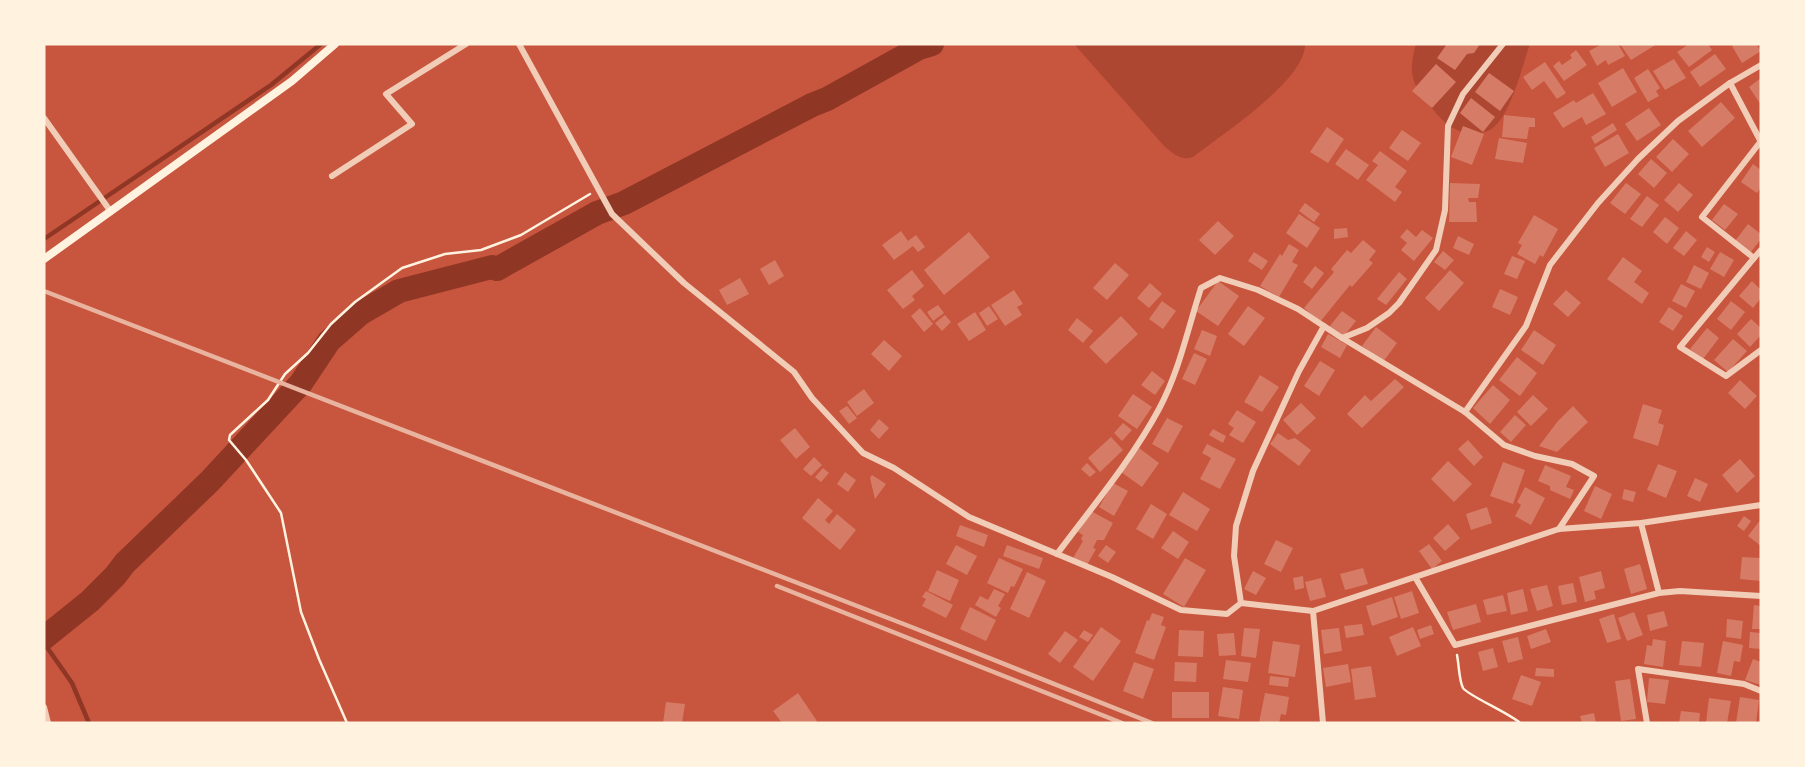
<svg xmlns="http://www.w3.org/2000/svg" width="1805" height="767" viewBox="0 0 1805 767" font-family="'Fira Sans',sans-serif">
<style>
.green{fill:#ae4732}
.lines{fill:none;stroke-linecap:round;stroke-linejoin:round}
.stream{stroke:#8f3625;stroke-width:4.5}
.river{stroke:#8f3625;stroke-width:24}
.building{fill:#d67c66}
.path{stroke:#fff3e0;stroke-width:2.5}
.minor{stroke:#f1ccb7;stroke-width:6}
.secondary{stroke:#fff3e0;stroke-width:8}
.rail{stroke:#e9b49f;stroke-width:4.5}
</style>
<rect width="100%" height="100%" fill="#c8553d"/>
<g class="green">
<path d="M1074,44H1305C1306,80 1221,135 1193,157C1181,161 1174,154 1165,147Z"/>
<path d="M1416,44H1530C1522,66 1511,117 1490,130C1484,133 1475,134 1468,135C1446,125 1445,124 1429,105C1411,83 1408,72 1416,44Z"/>
</g>
<g class="lines">
<g class="stream">
<path d="M44,239L271,85L321,44"/>
<path d="M44,643L72,683L89,723"/>
</g>
<path class="river" d="M44,638L90,601L115,576L125,563L210,481L301,383L329,341L361,313L399,291L492,267L497,269L597,213L624,203L812,105L827,99L919,48L932,44"/>
</g>
<g class="building">
<path d="M1447,44H1480L1474,53L1467,54L1455,70L1437,58Z"/>
<path d="M1602,44H1618L1625,56L1608,65L1606,60L1597,66L1589,51Z"/>
<path d="M1620,44H1657L1631,60Z"/>
<path d="M1689,44H1708L1712,50L1689,67L1677,52Z"/>
<path d="M1735,44H1756L1761,51L1742,63L1732,46Z"/>
<path d="M1576,50L1587,65L1564,81L1553,66L1559,61L1562,65L1572,58L1570,55Z"/>
<path d="M1715,54L1726,69L1700,87L1690,72Z"/>
<path d="M1674,59L1686,78L1665,90L1653,71Z"/>
<path d="M1545,62L1566,93L1557,99L1544,81L1532,90L1523,77Z"/>
<path d="M1436,64L1456,82L1432,108L1412,91Z"/>
<path d="M1623,68L1637,92L1612,107L1598,83Z"/>
<path d="M1648,69L1660,88L1656,91L1659,96L1648,102L1634,78Z"/>
<path d="M1489,73L1514,91L1500,111L1475,92Z"/>
<path d="M1761,78V105L1749,87Z"/>
<path d="M1593,93L1606,114L1586,125L1582,117L1563,128L1553,113L1574,100L1576,103Z"/>
<path d="M1471,98L1495,117L1483,132L1460,113Z"/>
<path d="M1721,102L1735,118L1702,147L1688,131Z"/>
<path d="M1649,108L1661,125L1637,141L1625,124Z"/>
<path d="M1504,115L1535,118V127H1529L1527,139L1502,137Z"/>
<path d="M1613,123L1617,130L1595,144L1591,137Z"/>
<path d="M1463,126L1484,134L1472,165L1451,157Z"/>
<path d="M1327,127L1344,139L1328,163L1310,152Z"/>
<path d="M1402,130L1421,143L1408,161L1389,148Z"/>
<path d="M1618,134L1629,153L1605,167L1594,148Z"/>
<path d="M1499,138L1527,143L1523,163L1495,159Z"/>
<path d="M1673,139L1689,154L1672,172L1656,157Z"/>
<path d="M1346,149L1369,165L1358,180L1335,164Z"/>
<path d="M1380,151L1407,171L1395,187L1402,192L1395,202L1366,180L1378,165L1372,161Z"/>
<path d="M1651,159L1667,173L1654,188L1638,174Z"/>
<path d="M1753,164L1761,170V187L1757,193L1741,182Z"/>
<path d="M1450,183L1480,184L1478,198H1468L1469,202H1476L1477,222H1449Z"/>
<path d="M1626,183L1641,194L1625,214L1610,203Z"/>
<path d="M1679,183L1693,195L1678,212L1664,200Z"/>
<path d="M1647,196L1659,205L1642,227L1630,219Z"/>
<path d="M1305,203L1320,214L1314,222L1299,211Z"/>
<path d="M1724,204L1738,214L1725,230L1712,220Z"/>
<path d="M1299,214L1320,228L1307,248L1286,233Z"/>
<path d="M1534,215L1558,229L1543,257L1540,255L1535,264L1517,254L1522,245L1518,243Z"/>
<path d="M1665,217L1679,228L1667,244L1653,232Z"/>
<path d="M1218,221L1234,236L1215,255L1199,240Z"/>
<path d="M1748,224L1761,234V239L1750,253L1735,241Z"/>
<path d="M1347,228L1348,237L1334,239V229Z"/>
<path d="M1407,229L1416,237L1422,230L1433,238L1414,261L1401,250L1407,243L1400,237Z"/>
<path d="M901,231L908,241L916,235L925,247L918,252L913,246L894,260L882,245Z"/>
<path d="M1686,231L1697,240L1684,256L1673,248Z"/>
<path d="M969,232L990,257L944,295L924,270Z"/>
<path d="M1458,236L1474,244L1469,255L1453,248Z"/>
<path d="M1363,240L1376,251L1369,260L1373,263L1352,287L1350,285L1320,322L1304,308L1334,272L1331,269L1347,250L1351,253Z"/>
<path d="M1289,244L1299,250L1292,262L1298,265L1279,297L1260,286L1280,254L1282,256Z"/>
<path d="M1707,247L1715,252L1709,262L1701,257Z"/>
<path d="M1443,251L1454,260L1445,270L1434,262Z"/>
<path d="M1254,252L1268,261L1262,270L1248,261Z"/>
<path d="M1720,252L1734,260L1724,277L1710,269Z"/>
<path d="M1512,256L1525,261L1517,279L1504,274Z"/>
<path d="M1623,257L1642,271L1634,282L1649,293L1642,304L1607,279Z"/>
<path d="M775,260L784,276L769,285L760,269Z"/>
<path d="M1115,263L1129,275L1107,300L1093,288Z"/>
<path d="M1694,265L1709,273L1701,289L1686,282Z"/>
<path d="M1315,266L1324,273L1312,289L1303,282Z"/>
<path d="M912,270L924,286L912,296L915,300L903,309L887,290Z"/>
<path d="M1450,270L1464,283L1439,311L1425,298Z"/>
<path d="M1399,272L1407,279L1386,305L1377,299Z"/>
<path d="M740,278L749,294L727,305L719,290Z"/>
<path d="M1218,281L1239,296L1218,326L1196,311Z"/>
<path d="M1752,281L1761,290V298L1753,308L1739,296Z"/>
<path d="M1150,283L1162,294L1149,308L1137,298Z"/>
<path d="M1681,284L1695,291L1686,308L1672,301Z"/>
<path d="M1500,289L1518,297L1510,315L1492,307Z"/>
<path d="M1014,290L1023,304L1017,307L1022,315L1005,326L991,305Z"/>
<path d="M1566,290L1581,303L1568,317L1553,304Z"/>
<path d="M1162,301L1176,311L1163,329L1149,319Z"/>
<path d="M1731,301L1745,312L1731,330L1717,319Z"/>
<path d="M938,305L944,313L933,321L927,312Z"/>
<path d="M989,306L998,319L987,326L979,313Z"/>
<path d="M1248,306L1265,318L1244,346L1228,334Z"/>
<path d="M1669,307L1683,316L1673,331L1659,322Z"/>
<path d="M920,308L933,324L924,332L911,316Z"/>
<path d="M1342,311L1356,321L1343,337L1329,327Z"/>
<path d="M975,312L986,330L969,341L957,324Z"/>
<path d="M945,315L951,322L942,331L935,323Z"/>
<path d="M1121,316L1138,334L1106,364L1089,347Z"/>
<path d="M1077,318L1093,331L1083,343L1068,330Z"/>
<path d="M1751,319L1761,328V335L1750,347L1737,334Z"/>
<path d="M1376,327L1397,343L1383,362L1362,346Z"/>
<path d="M1707,328L1719,338L1703,359L1690,349Z"/>
<path d="M1202,330L1217,336L1210,356L1194,349Z"/>
<path d="M1534,330L1556,345L1543,365L1521,350Z"/>
<path d="M1328,334L1347,345L1340,358L1321,347Z"/>
<path d="M1733,339L1747,351L1728,372L1714,360Z"/>
<path d="M884,340L902,356L889,371L871,354Z"/>
<path d="M1194,353L1207,359L1195,385L1182,379Z"/>
<path d="M1517,357L1537,373L1520,396L1499,380Z"/>
<path d="M1320,361L1335,370L1319,396L1304,386Z"/>
<path d="M1152,371L1165,381L1155,395L1141,385Z"/>
<path d="M1260,375L1279,387L1262,412L1244,402Z"/>
<path d="M1395,379L1404,387L1362,428L1347,414L1365,395L1371,401Z"/>
<path d="M1740,380L1757,396L1745,409L1728,393Z"/>
<path d="M1493,385L1510,400L1490,424L1473,408Z"/>
<path d="M864,389L874,403L857,416L847,402Z"/>
<path d="M1133,394L1152,407L1137,429L1118,416Z"/>
<path d="M1533,395L1548,409L1531,426L1517,412Z"/>
<path d="M1301,403L1316,418L1297,435L1283,420Z"/>
<path d="M1643,404L1662,410L1658,423L1664,425L1658,446L1633,438Z"/>
<path d="M847,406L857,418L849,424L839,411Z"/>
<path d="M1573,406L1588,422L1557,452L1539,446L1558,421Z"/>
<path d="M1237,410L1256,422L1243,443L1229,435L1234,428L1228,424Z"/>
<path d="M1515,415L1526,425L1511,442L1500,432Z"/>
<path d="M1167,418L1183,426L1168,453L1152,444Z"/>
<path d="M879,419L889,428L879,439L870,430Z"/>
<path d="M1123,423L1132,430L1122,441L1114,433Z"/>
<path d="M795,428L810,447L796,459L780,440Z"/>
<path d="M1213,429L1226,436L1223,443L1209,435Z"/>
<path d="M1278,433L1288,440L1295,438L1311,450L1299,466L1270,444Z"/>
<path d="M1111,437L1123,450L1100,472L1088,458Z"/>
<path d="M1468,440L1483,457L1474,466L1458,449Z"/>
<path d="M1207,444L1236,459L1220,489L1200,479L1211,458L1202,453Z"/>
<path d="M1139,448L1159,463L1142,487L1121,472Z"/>
<path d="M814,457L822,465L811,476L803,469Z"/>
<path d="M1740,459L1755,476L1737,493L1722,475Z"/>
<path d="M1448,461L1472,484L1454,502L1431,479Z"/>
<path d="M1503,462L1525,470L1513,504L1490,496Z"/>
<path d="M1087,463L1096,472L1090,477L1081,469Z"/>
<path d="M1658,464L1677,471L1666,498L1647,490Z"/>
<path d="M1545,465L1571,476L1566,487L1574,490L1570,499L1550,490V486L1538,481Z"/>
<path d="M823,468L829,473L821,482L815,477Z"/>
<path d="M845,472L856,480L848,492L837,484Z"/>
<path d="M872,475L886,484L875,499L870,478Z"/>
<path d="M1695,478L1708,484L1700,502L1687,496Z"/>
<path d="M1113,483L1128,491L1114,516L1099,507Z"/>
<path d="M1595,486L1612,494L1601,519L1584,511Z"/>
<path d="M1525,487L1545,498L1531,525L1515,516L1521,505L1517,502Z"/>
<path d="M1624,489L1636,492L1633,502L1622,499Z"/>
<path d="M1183,492L1210,509L1197,531L1169,515Z"/>
<path d="M818,498L833,511L825,520L829,524L837,514L856,530L840,550L802,518Z"/>
<path d="M1151,504L1167,514L1153,539L1136,529Z"/>
<path d="M1487,507L1492,523L1471,530L1466,514Z"/>
<path d="M1091,511L1113,523L1104,540H1097L1093,548L1096,549L1087,565L1073,558L1083,541L1081,539L1083,535L1078,532Z"/>
<path d="M1744,516L1751,521L1744,531L1737,526Z"/>
<path d="M1761,519V546L1748,536Z"/>
<path d="M1448,524L1460,538L1445,551L1433,538Z"/>
<path d="M960,525L988,535L984,547L956,536Z"/>
<path d="M1173,531L1189,542L1178,559L1161,548Z"/>
<path d="M1276,540L1293,548L1281,572L1264,564Z"/>
<path d="M1429,544L1442,561L1432,569L1419,551Z"/>
<path d="M956,545L977,556L967,575L946,564Z"/>
<path d="M1007,545L1043,558L1039,569L1003,556Z"/>
<path d="M1106,545L1116,552L1108,563L1098,556Z"/>
<path d="M1742,557L1761,558V581L1740,579Z"/>
<path d="M999,558L1023,569L1014,587L1011,586L1008,593L987,583Z"/>
<path d="M1185,558L1206,570L1184,607L1163,594Z"/>
<path d="M1640,564L1647,589L1631,594L1624,569Z"/>
<path d="M1363,568L1368,584L1345,590L1340,574Z"/>
<path d="M937,570L959,580L950,601L928,591Z"/>
<path d="M1253,571L1266,578L1256,595L1244,589Z"/>
<path d="M1601,571L1605,588L1594,591L1596,599L1585,602L1579,577Z"/>
<path d="M1027,572L1046,581L1029,618L1010,609Z"/>
<path d="M1303,576L1304,588L1295,590L1293,578Z"/>
<path d="M1321,578L1326,597L1310,601L1305,582Z"/>
<path d="M1573,583L1577,602L1562,605L1558,586Z"/>
<path d="M1547,585L1553,606L1537,611L1530,589Z"/>
<path d="M994,589L1005,594L998,606L1001,608L996,617L975,605L980,596L988,600Z"/>
<path d="M1523,589L1528,611L1511,615L1507,593Z"/>
<path d="M926,591L953,605L946,618L922,606L926,599L922,597Z"/>
<path d="M1412,591L1419,613L1401,619L1394,597Z"/>
<path d="M1503,595L1507,611L1487,615L1483,600Z"/>
<path d="M1392,597L1398,617L1372,626L1366,606Z"/>
<path d="M1476,604L1481,622L1453,630L1447,612Z"/>
<path d="M1754,605L1761,606V629H1752Z"/>
<path d="M970,607L996,620L986,641L960,629Z"/>
<path d="M1664,611L1668,626L1650,631L1647,615Z"/>
<path d="M1634,612L1643,635L1627,641L1618,618Z"/>
<path d="M1152,613L1164,617L1161,625L1166,627L1154,660L1135,653L1147,620L1149,621Z"/>
<path d="M1614,614L1621,639L1607,643L1599,619Z"/>
<path d="M1727,619L1743,621L1741,639L1726,637Z"/>
<path d="M1362,624L1364,635L1346,638L1344,626Z"/>
<path d="M1431,625L1434,634L1420,639L1417,630Z"/>
<path d="M1101,627L1121,641L1093,681L1073,667Z"/>
<path d="M1413,627L1421,646L1397,656L1389,637Z"/>
<path d="M1244,628L1260,629L1256,658L1241,656Z"/>
<path d="M1339,628L1342,651L1324,654L1321,630Z"/>
<path d="M1546,629L1551,642L1531,649L1527,636Z"/>
<path d="M1084,630L1093,635L1088,642L1079,637Z"/>
<path d="M1179,630L1204,631L1203,657L1178,656Z"/>
<path d="M1065,631L1078,640L1060,663L1048,654Z"/>
<path d="M1750,632L1761,633V649L1749,648Z"/>
<path d="M1234,633L1236,655L1219,656L1217,634Z"/>
<path d="M1518,637L1523,659L1508,663L1502,641Z"/>
<path d="M1653,639L1666,641L1663,667L1644,664L1647,645L1652,646Z"/>
<path d="M1273,641L1300,645L1295,677L1268,673Z"/>
<path d="M1682,641L1704,643L1701,667L1679,665Z"/>
<path d="M1723,641L1743,645L1740,662L1734,661L1731,676L1717,673Z"/>
<path d="M1493,648L1498,667L1483,671L1478,652Z"/>
<path d="M1753,659L1761,662V685L1745,680Z"/>
<path d="M1226,660L1251,663L1248,682L1223,679Z"/>
<path d="M1134,662L1154,669L1143,699L1123,691Z"/>
<path d="M1175,662L1197,663L1196,682L1174,681Z"/>
<path d="M1348,664L1351,682L1326,687L1323,668Z"/>
<path d="M1371,666L1376,697L1355,700L1351,669Z"/>
<path d="M1536,668L1554,669V677L1535,676Z"/>
<path d="M1521,675L1541,682L1532,706L1512,699Z"/>
<path d="M1270,676L1289,678L1288,687L1269,685Z"/>
<path d="M1649,678L1669,680L1665,704L1647,702Z"/>
<path d="M1630,679L1636,719L1621,721L1615,681Z"/>
<path d="M1223,687L1243,690L1239,719L1218,716Z"/>
<rect x="1172" y="692" width="37" height="26"/>
<path d="M798,693L817,721L814,723H782L773,711Z"/>
<path d="M1265,693L1289,697L1286,715L1281,714L1279,723H1259Z"/>
<path d="M1740,697L1759,700L1756,723H1736Z"/>
<path d="M1709,698L1731,701L1727,723H1706Z"/>
<path d="M666,702L685,704L682,723H663Z"/>
<path d="M1681,711L1700,713L1699,723H1679Z"/>
<path d="M1594,713L1596,723H1582L1580,716Z"/>
</g>
<g class="lines">
<g class="path">
<path d="M1457,655C1459,665 1459,680 1463,688C1467,695 1509,713 1520,723"/>
<path d="M347,723L319,659L301,612L281,513L246,460L229,440L230,435L268,400L285,374L308,353L331,324L355,302L402,268L445,254L481,250L521,235L590,194"/>
</g>
<g class="minor">
<path d="M519,44L612,214L684,283L794,372L812,398L863,453L894,468L969,517L1112,577L1181,610L1227,614L1241,603L1313,611L1559,529L1641,523L1761,505"/>
<path d="M1730,83L1761,142"/>
<path d="M44,118L111,212"/>
<path d="M1761,141L1702,217L1754,258L1680,347L1726,376L1761,350"/>
<path d="M332,176L412,124L386,94L466,44"/>
<path d="M1754,258L1761,250"/>
<path d="M1342,338L1367,328L1389,313L1399,303L1436,250L1445,210L1448,126L1463,94L1503,44"/>
<path d="M1465,412L1526,326L1550,265L1598,203L1638,159L1678,121L1730,83L1761,65"/>
<path d="M1057,554C1092,507 1131,461 1159,409C1179,372 1188,328 1201,288L1220,278L1258,290L1298,309L1342,338L1465,412L1504,445L1535,456L1572,464L1594,476L1559,529"/>
<path d="M1415,577L1455,645L1659,593L1641,523"/>
<path d="M1659,593L1680,591L1761,596"/>
<path d="M1241,603L1234,556L1236,526L1253,471L1299,371L1324,326"/>
<path d="M1313,611L1323,723"/>
<path d="M44,707L48,723"/>
<path d="M1647,723L1638,669L1744,684L1761,691"/>
</g>
<path class="secondary" d="M44,259L292,81L335,44"/>
<g class="rail">
<path d="M44,291L914,628L1152,723"/>
<path d="M777,586L1122,723"/>
</g>
</g>
<rect width="1805" height="767" fill="none" stroke="#fff3e0" stroke-width="91"/>
</svg>
